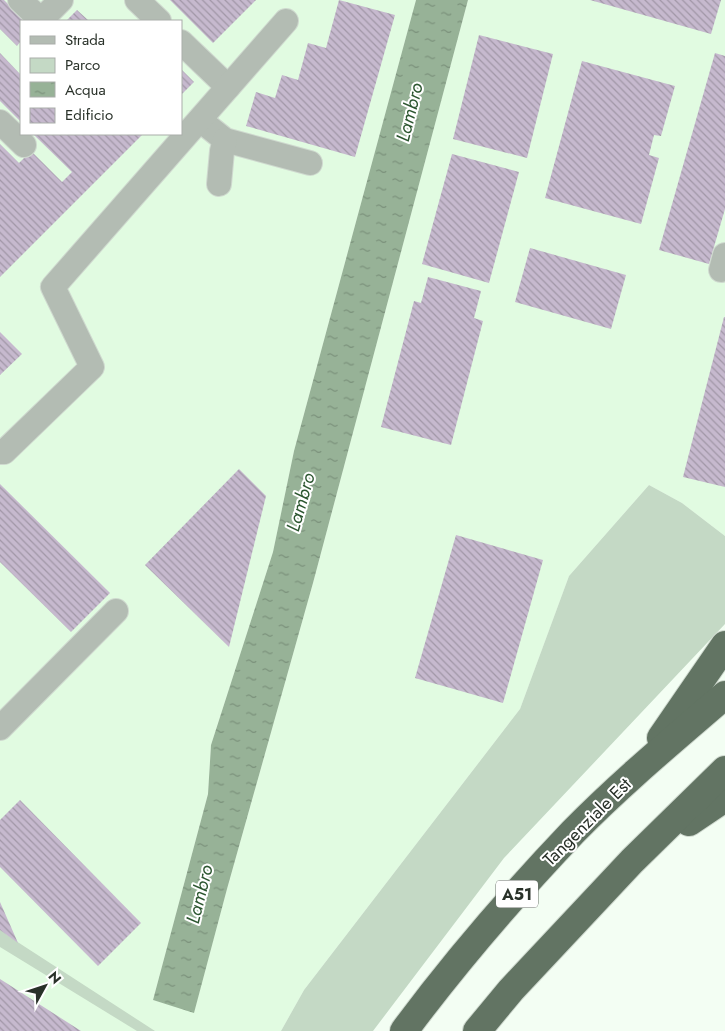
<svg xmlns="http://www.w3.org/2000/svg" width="725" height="1031" viewBox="0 0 725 1031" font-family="Jost,sans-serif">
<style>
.built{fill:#e1fbe1;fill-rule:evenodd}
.green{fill:#c4d9c5}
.water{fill:url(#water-ripples)}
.building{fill:url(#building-back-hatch)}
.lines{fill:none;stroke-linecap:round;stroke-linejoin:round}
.minor-casing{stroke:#cfd9cf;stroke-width:26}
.highway-casing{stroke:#cfd9cf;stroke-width:30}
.minor{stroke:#b3bcb3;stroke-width:24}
.highway{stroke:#627463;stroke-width:28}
.labels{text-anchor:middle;stroke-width:4;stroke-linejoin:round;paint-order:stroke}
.shield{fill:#fff;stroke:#696f69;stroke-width:1}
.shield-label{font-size:16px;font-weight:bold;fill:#293129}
.street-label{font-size:18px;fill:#293129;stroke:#fff}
.water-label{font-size:19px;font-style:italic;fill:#2c5630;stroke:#fff}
</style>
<defs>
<pattern id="water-ripples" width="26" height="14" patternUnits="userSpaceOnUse" patternTransform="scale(1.25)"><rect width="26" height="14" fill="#97b297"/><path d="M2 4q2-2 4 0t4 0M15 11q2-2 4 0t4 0" fill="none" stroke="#7b917b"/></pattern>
<pattern id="building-back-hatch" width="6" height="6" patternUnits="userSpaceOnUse" patternTransform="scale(1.25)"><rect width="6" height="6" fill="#c6b9ce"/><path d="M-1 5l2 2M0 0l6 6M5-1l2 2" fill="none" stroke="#a197a7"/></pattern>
</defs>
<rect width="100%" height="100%" fill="#f3fef3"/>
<path class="built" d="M0,0H416L294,451L273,552L211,745L208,794L153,1000L194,1012L227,889L313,583L468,0H725V536L682,503L649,485L569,576L520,709L304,990L281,1031H0ZM21,21H181V134H21Z"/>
<g class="green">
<path d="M649,485L682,503L725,536V624L504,858L373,1031H281L304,990L520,709L569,576Z"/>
<path d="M0,930L16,941L155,1031H137L0,947Z"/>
</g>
<path class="water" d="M416,0H468L313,583L227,889L194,1013L153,1000L208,794L211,745L273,552L294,451Z"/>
<g class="building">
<path d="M0,0H4L25,21H21V41L17,46L0,29Z"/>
<path d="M170,0H256L213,43Z"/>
<path d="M339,0L395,15L355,157L246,126L256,92L275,98L282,75L298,80L308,43L326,48Z"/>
<path d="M590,0H721L711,34Z"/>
<path d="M77,10L89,21H66Z"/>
<path d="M479,35L553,54L527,158L453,139Z"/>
<path d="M0,53L21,75V122L0,101Z"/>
<path d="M715,53L725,56V209L709,264L659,250Z"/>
<path d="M582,61L675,86L661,136L654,135L649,155L659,158L641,224L545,198Z"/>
<path d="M181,69L194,82L181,95Z"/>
<path d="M33,134H143L0,277V144L19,163L31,151L62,182L72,172Z"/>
<path d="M452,154L519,172L489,283L422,264Z"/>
<path d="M530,248L626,275L611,329L515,302Z"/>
<path d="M428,277L481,291L474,318L483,321L451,445L381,427L414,301L421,303Z"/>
<path d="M724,317H725V487L683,477Z"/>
<path d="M0,332L22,354L0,375Z"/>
<path d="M239,469L266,496L229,647L145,565Z"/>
<path d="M0,484L110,593L71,632L0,562Z"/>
<path d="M456,535L543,560L503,703L415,678Z"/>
<path d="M20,800L141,923L98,966L0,867V820Z"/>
<path d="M0,902L18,943L0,930Z"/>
<path d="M0,979L81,1031H0Z"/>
</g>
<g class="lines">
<defs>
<g id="minor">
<path d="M20,0L41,20L61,0"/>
<path d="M137,0L159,21"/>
<path d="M181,42L228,87"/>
<path d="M200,120L225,140L310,163"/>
<path d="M0,122L24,145"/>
<path d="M219,184L222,151L225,140"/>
<path d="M721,270L725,255"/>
<path d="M0,452H4L92,367L53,287L286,21"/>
<path d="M0,728L116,611"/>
</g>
<g id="highway">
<path d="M661,738L725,645"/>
<path d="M689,822L725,798"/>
<path d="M404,1031C456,961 513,895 573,832C621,783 674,739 725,695"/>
<path d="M477,1031L511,990L632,861L725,770"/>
</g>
</defs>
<use href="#minor" class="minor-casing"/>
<use href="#highway" class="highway-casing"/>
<use href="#minor" class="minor"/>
<use href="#highway" class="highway"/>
</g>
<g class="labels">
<rect class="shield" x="496" y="880.5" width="42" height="27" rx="4"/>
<g class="shield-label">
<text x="517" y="900">A51</text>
</g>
<g class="street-label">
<text transform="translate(587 822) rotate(-45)" y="6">Tangenziale Est</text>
</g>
<g class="water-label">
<text transform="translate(409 112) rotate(-76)" y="7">Lambro</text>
<text transform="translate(300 502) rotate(-74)" y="7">Lambro</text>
<text transform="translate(199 894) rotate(-76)" y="7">Lambro</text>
</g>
</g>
<rect x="20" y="20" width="162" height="115" fill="#ffffff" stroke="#a9ada9"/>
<rect x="30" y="36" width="25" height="8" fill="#b3bcb3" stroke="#a9ada9"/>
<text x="65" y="45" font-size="15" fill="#293129">Strada</text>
<rect x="30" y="58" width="25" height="15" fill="#c4d9c5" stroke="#a9ada9"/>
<text x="65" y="70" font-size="15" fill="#293129">Parco</text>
<rect x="30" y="82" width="25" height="15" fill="url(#water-ripples)" stroke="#a9ada9"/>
<text x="65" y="95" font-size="15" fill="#293129">Acqua</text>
<rect x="30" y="108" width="25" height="15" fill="url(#building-back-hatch)" stroke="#a9ada9"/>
<text x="65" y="120" font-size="15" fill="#293129">Edificio</text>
<g transform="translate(45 986) rotate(50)" stroke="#ffffff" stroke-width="4" paint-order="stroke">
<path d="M0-4L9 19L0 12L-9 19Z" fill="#293129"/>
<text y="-8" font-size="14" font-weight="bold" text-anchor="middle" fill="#293129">N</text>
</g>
</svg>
